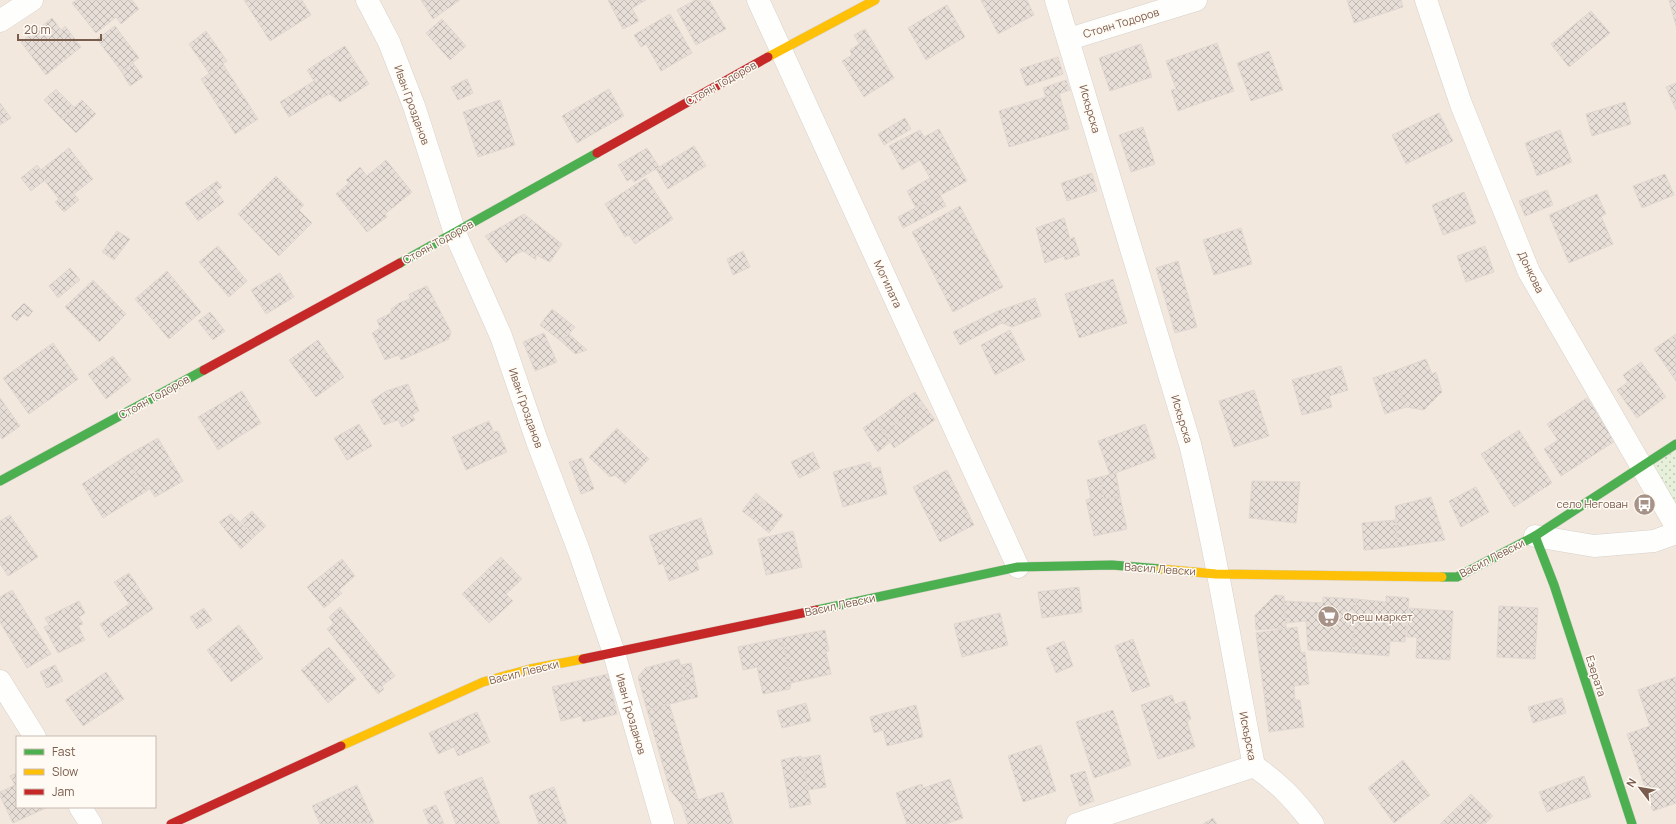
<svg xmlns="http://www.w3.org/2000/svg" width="1676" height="824" viewBox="0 0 1676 824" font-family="Manrope,sans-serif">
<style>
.residential{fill:#f2e8de;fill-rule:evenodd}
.park{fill:url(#park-dots)}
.building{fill:url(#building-cross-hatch);stroke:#e2d8d2}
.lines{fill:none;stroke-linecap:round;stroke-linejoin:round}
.street-casing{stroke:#d7d1cb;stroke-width:23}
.fast-casing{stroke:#d9d2cb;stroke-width:10}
.slow-casing{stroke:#d9d2cb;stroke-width:10}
.jam-casing{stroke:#d9d2cb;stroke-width:10}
.street{stroke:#fefefd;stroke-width:22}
.fast{stroke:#4caf50;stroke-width:9}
.slow{stroke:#ffc107;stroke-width:9}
.jam{stroke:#c62828;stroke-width:9}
.labels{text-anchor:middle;stroke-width:3;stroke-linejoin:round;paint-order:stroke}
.street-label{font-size:11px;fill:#7a5c4d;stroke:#fffaf3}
.poi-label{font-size:11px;fill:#7a5c4d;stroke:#fffaf3;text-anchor:end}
</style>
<defs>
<pattern id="park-dots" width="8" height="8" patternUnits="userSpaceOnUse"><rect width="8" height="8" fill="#e7f0db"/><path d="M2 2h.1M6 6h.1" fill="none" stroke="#c0c6b4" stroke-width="1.8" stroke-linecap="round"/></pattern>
<pattern id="building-cross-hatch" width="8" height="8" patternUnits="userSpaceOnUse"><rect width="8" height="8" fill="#e6ded7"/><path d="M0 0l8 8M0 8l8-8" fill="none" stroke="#bfb7b1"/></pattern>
</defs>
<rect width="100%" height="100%" fill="#f9f5f0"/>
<path class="residential" d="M0,0H1676V824H0ZM17,737H155V807H17Z"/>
<path class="park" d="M1676,444V526L1641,467Z"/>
<g class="building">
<path d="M77,0H132L139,9L121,24L116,17L96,33L72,3Z"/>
<path d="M244,0H302L311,15L270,41Z"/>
<path d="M421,0H460L433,19Z"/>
<path d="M608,0H646L632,8L639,21L623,29Z"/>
<path d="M695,0H709L726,29L696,45L677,10Z"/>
<path d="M981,0H1027L1034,15L998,34Z"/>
<path d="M1347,0H1401L1403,7L1354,23Z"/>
<path d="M1669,0H1676V26Z"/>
<path d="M947,5L965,37L926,60L908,28Z"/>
<path d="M1591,11L1610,33L1569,67L1551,44Z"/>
<path d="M670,14L692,53L661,71L646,44L641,47L634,35Z"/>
<path d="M52,18L61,30L65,26L81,47L46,75L21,42Z"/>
<path d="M442,19L466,46L450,60L426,33Z"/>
<path d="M115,26L139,58L121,71L97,39Z"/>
<path d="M865,29L874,44L863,50L854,35Z"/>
<path d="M206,31L227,61L209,73L189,44Z"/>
<path d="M1217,43L1234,91L1178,111L1171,90L1176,89L1166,61Z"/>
<path d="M859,44L863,50L874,44L894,78L864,97L842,61L852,55L850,50Z"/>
<path d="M1141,44L1152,77L1110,91L1099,58Z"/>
<path d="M345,46L369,84L340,102L330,94L323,97L289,117L280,102L314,81L307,70Z"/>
<path d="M1269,51L1283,90L1251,101L1237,63Z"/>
<path d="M1058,57L1063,74L1026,86L1020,69Z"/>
<path d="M133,63L143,77L130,86L121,71Z"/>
<path d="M223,64L258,119L235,134L201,79Z"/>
<path d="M467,79L473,93L458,100L451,87Z"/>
<path d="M1066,80L1070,90L1046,98L1043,88Z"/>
<path d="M1676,83V110L1666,87Z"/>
<path d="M56,89L74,107L62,119L44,100Z"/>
<path d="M609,89L624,116L577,143L562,116Z"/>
<path d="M1059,93L1069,129L1009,147L999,111Z"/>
<path d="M82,100L96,114L76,133L62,119Z"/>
<path d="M500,100L515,145L478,157L463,112Z"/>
<path d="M1625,102L1631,124L1592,136L1586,114Z"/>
<path d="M0,103L11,118L0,125Z"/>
<path d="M1439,113L1453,141L1406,164L1392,135Z"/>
<path d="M905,118L911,129L884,145L878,134Z"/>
<path d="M1143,127L1155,164L1131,172L1119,135Z"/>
<path d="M939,129L967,181L916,208L907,191L930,178L920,160L902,170L889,146L920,130L924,137Z"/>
<path d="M1560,130L1572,162L1537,176L1525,143Z"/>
<path d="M694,146L706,166L668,189L656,169Z"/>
<path d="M69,148L93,179L62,203L38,172Z"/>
<path d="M647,148L659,167L634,182L632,178L627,181L618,165Z"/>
<path d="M386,160L412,192L385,214L387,217L367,232L336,194L349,183L346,180L360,167L367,176Z"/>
<path d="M37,165L41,170L38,172L45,180L31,191L21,178Z"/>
<path d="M1092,173L1097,191L1067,201L1061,183Z"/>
<path d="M1665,174L1674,195L1642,208L1633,186Z"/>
<path d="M276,176L304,205L299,210L312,223L279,256L238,214Z"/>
<path d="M646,178L673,219L635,244L629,235L625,237L605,204Z"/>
<path d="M217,181L222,187L216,191L224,202L198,221L185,203Z"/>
<path d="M1547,190L1553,205L1525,216L1519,201Z"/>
<path d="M1464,192L1476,223L1443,235L1432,205Z"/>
<path d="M73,193L79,200L64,212L55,202L59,199L62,203Z"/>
<path d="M1597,194L1606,214L1601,216L1613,244L1569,263L1549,215Z"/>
<path d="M940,195L946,206L903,228L898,217Z"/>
<path d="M960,206L1003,287L953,312L912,232Z"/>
<path d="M524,214L562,244L550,262L536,255V260L523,251L514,255L506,263L485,236Z"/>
<path d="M1064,218L1070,239L1074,237L1080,255L1065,260L1064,256L1045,263L1036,228Z"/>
<path d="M1241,228L1252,264L1214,275L1203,240Z"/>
<path d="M117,231L130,239L114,260L102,252Z"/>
<path d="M218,246L247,281L229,297L199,262Z"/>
<path d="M1485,246L1494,272L1466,282L1457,256Z"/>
<path d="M743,251L750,267L733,275L727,259Z"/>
<path d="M1178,261L1197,327L1175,333L1156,268Z"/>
<path d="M70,268L80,280L58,298L49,286Z"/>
<path d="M167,271L201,312L169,339L135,299Z"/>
<path d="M280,273L294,297L266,314L251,290Z"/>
<path d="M1113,279L1127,323L1079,338L1065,294Z"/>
<path d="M93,280L126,314L99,342L65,307Z"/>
<path d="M427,286L451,332L449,339L401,360L399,355L385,360L372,333L380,328L377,320L391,313V309L399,303L410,299L409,294Z"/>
<path d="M1035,298L1041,316L1012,327L1002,323L998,311Z"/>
<path d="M24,303L33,311L28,317L24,314L17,321L11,316Z"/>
<path d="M552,309L575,327L562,342L540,325Z"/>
<path d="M998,311L1002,323L960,345L953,332Z"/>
<path d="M210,312L225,331L213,340L198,321Z"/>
<path d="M1010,330L1025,360L995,375L981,345Z"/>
<path d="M544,333L557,362L535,371L523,342Z"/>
<path d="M569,334L587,350L575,354L562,342Z"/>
<path d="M1676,334V381L1654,349Z"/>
<path d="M318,340L344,377L316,397L289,360Z"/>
<path d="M53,343L78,379L29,414L3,378Z"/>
<path d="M113,356L131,380L106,399L88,374Z"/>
<path d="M1426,359L1432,374L1436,372L1442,392L1424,410L1406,407L1394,371Z"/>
<path d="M1641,362L1666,397L1637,418L1617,390L1628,382L1623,375Z"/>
<path d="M1341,366L1348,390L1329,396L1332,407L1302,415L1292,380Z"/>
<path d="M1394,371L1406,407L1385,414L1373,378Z"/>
<path d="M408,384L419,411L412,415L415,420L402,427L398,420L384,425L371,401L386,391Z"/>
<path d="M1254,390L1269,436L1234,447L1219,401Z"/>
<path d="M242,391L261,423L218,450L198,417Z"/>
<path d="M915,392L924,405L884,432L875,420Z"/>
<path d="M0,398L20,426L2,439L0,436Z"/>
<path d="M1587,398L1615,441L1561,476L1544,449L1558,440L1547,424Z"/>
<path d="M924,405L935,420L894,448L884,432Z"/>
<path d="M875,420L890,442L878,452L863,428Z"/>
<path d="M489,421L494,432L498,431L507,452L466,470L452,437Z"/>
<path d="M359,424L372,446L347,460L334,438Z"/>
<path d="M1145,424L1156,458L1110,475L1098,441Z"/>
<path d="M617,428L649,459L625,484L615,475L610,477L589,457Z"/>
<path d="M1519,430L1552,483L1514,507L1481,454Z"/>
<path d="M158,438L183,481L155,497L149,488L147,491L126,456Z"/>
<path d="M813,452L820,468L799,478L791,462Z"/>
<path d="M126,456L147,491L103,518L82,484Z"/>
<path d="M582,458L594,489L581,494L569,462Z"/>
<path d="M870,462L872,469L880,467L887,494L843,507L833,472Z"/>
<path d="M947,470L974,525L940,542L913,487Z"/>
<path d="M1116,473L1120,496L1104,499L1100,477Z"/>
<path d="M1100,477L1104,499L1120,496L1127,529L1094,536L1086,500L1091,498L1087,480Z"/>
<path d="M1252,481L1300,482L1296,523L1249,518Z"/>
<path d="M1476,487L1489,512L1461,527L1449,501Z"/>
<path d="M756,493L764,500L750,517L742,511Z"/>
<path d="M1431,497L1445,540L1398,547L1395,506Z"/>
<path d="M764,500L783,515L769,533L750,517Z"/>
<path d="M252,511L266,526L255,536L241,521Z"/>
<path d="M231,514L255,536L241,549L219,522Z"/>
<path d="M10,515L38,557L8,576L0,564V521Z"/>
<path d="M701,518L713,554L696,560L699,570L669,581L663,563L659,565L649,536Z"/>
<path d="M1395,520L1398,547L1364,550L1362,523Z"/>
<path d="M793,531L802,567L766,575L758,539Z"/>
<path d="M501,557L522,579L506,594L513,601L489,623L462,594Z"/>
<path d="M342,559L355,576L339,590L342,593L324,608L307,587Z"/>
<path d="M129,573L153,609L109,638L100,624L129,604L114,582Z"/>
<path d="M1079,587L1082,612L1042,618L1038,592Z"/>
<path d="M12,590L51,654L27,668L0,622V597Z"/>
<path d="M1275,595L1284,596L1286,628L1256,630L1255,615Z"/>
<path d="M1386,596L1409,598L1405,642L1390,641L1389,656L1352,653L1356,599L1386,602Z"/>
<path d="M1323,597L1356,599L1352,653L1308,650L1306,621L1286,623L1284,601L1323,603Z"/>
<path d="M79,601L85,613L79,617L83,624L78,626L85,640L58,653L44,627L49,625L45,618Z"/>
<path d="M1499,606L1538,608L1535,659L1497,657Z"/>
<path d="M340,607L346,614L334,624L329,617Z"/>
<path d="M204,608L212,620L197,629L190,617Z"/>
<path d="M1409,608L1453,611L1450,660L1416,658L1417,637H1407Z"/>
<path d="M1000,613L1008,645L962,657L954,624Z"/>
<path d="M346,614L395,676L382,686L384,689L378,694L327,629Z"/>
<path d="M239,625L263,658L231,682L207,650Z"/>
<path d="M1297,627L1301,653L1305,652L1309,684L1294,686L1295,700H1300L1304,727L1269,732L1256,633Z"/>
<path d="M825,630L829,651L826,652L831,674L791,683L782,638Z"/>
<path d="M782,638L791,683L790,689L763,694L757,667L743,670L738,647Z"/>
<path d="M1133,639L1150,686L1132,692L1115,646Z"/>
<path d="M1064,641L1073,666L1056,673L1046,648Z"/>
<path d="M329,647L356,679L328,703L301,670Z"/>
<path d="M679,659L689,699L647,710L638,677L645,668Z"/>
<path d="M691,663L698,697L689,699L681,665Z"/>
<path d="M55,665L63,681L47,688L40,672Z"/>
<path d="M106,672L124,699L83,726L65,700Z"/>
<path d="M608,674L617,714L583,722L581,716L561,721L552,687Z"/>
<path d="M1676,677V803L1653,811L1627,734L1650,726L1638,690Z"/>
<path d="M1172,695L1175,704L1185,701L1191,719L1187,721L1195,747L1158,759L1141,705Z"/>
<path d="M1562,698L1566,713L1533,723L1528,707Z"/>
<path d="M669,703L698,800L682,805L670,790L647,710Z"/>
<path d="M806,703L811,721L782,728L777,711Z"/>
<path d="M916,705L923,737L887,746L883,730L874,733L870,717Z"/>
<path d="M1113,710L1131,765L1094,778L1076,722Z"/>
<path d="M477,712L490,742L458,756L454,747L438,754L429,733Z"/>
<path d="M1041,745L1056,791L1023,802L1008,756Z"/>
<path d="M820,755L826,787L808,790L802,758Z"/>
<path d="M801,756L811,804L790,808L781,760Z"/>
<path d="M1403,760L1430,795L1394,823L1368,788Z"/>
<path d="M1085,771L1094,801L1080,806L1070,775Z"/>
<path d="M17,773V807H48L13,823L0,796V792L15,785L10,776Z"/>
<path d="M1584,776L1591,797L1547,812L1539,792Z"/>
<path d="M482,777L500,824H456L444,792Z"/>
<path d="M950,779L963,818L946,824H907L896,793L922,784L923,788Z"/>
<path d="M357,785L374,823L320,824L312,806Z"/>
<path d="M554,787L567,824H539L529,796Z"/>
<path d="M723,792L733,824H688L682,805Z"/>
<path d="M1471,794L1493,816L1485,824H1440Z"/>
<path d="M436,805L444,824H429L423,810Z"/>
<path d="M1213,818L1217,824H1203Z"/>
</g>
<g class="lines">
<defs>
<g id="street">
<path d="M367,0L389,42L414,106L455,233L501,336L537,441L579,551L614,653L663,824"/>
<path d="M758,0L1018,567"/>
<path d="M1056,0L1190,444C1216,551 1233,659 1254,766C1279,783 1295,800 1313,824"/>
<path d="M1426,0L1461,104L1529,272L1676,526"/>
<path d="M0,21L32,0"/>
<path d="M1069,39L1196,0"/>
<path d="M1535,536L1594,546L1654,541L1676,533"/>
<path d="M0,681L35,737"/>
<path d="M80,807L91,824"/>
<path d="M1077,824L1254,766"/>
</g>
<g id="fast">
<path d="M400,263L597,153"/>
<path d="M0,481L204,370"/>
<path d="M1535,536L1554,585L1632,824"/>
<path d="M1442,577H1457L1535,536L1676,444"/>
<path d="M817,610L1018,567L1112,565L1161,569"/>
</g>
<g id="slow">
<path d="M768,57L875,0"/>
<path d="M1161,569L1216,574L1442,577"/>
<path d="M341,746L483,682L530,669L583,659"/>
</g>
<g id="jam">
<path d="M597,153L768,57"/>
<path d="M204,370L400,263"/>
<path d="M583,659L817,610"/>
<path d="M171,824L341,746"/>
</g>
</defs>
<use href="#street" class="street-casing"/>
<use href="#fast" class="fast-casing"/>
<use href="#slow" class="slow-casing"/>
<use href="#jam" class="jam-casing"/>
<use href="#street" class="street"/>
<use href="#fast" class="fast"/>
<use href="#slow" class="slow"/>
<use href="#jam" class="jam"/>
</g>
<defs>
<symbol id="bus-disc" viewBox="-11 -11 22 22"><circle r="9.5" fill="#a69286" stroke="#fffaf3"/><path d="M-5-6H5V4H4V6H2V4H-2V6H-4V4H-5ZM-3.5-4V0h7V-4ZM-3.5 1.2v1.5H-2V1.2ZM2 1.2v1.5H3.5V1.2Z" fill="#fff"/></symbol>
<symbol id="supermarket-disc" viewBox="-11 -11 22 22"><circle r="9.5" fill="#a69286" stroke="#fffaf3"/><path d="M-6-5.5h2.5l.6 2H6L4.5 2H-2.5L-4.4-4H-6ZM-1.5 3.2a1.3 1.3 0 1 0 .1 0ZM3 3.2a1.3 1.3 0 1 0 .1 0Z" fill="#fff"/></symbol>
</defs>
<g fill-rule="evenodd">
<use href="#bus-disc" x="1632" y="492" width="25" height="25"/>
<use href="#supermarket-disc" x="1316" y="604" width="25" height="25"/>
</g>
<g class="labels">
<g class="street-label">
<text transform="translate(1121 23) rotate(-17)" y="4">Стоян Тодоров</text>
<text transform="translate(721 83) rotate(-29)" y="4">Стоян Тодоров</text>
<text transform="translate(412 105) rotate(70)" y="4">Иван Грозданов</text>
<text transform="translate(1090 109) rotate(74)" y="4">Искърска</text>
<text transform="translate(438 242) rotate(-29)" y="4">Стоян Тодоров</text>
<text transform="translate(1531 272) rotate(64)" y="4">Донкова</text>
<text transform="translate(888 284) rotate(65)" y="4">Могилата</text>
<text transform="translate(154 397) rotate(-29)" y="4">Стоян Тодоров</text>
<text transform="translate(526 408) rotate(71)" y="4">Иван Грозданов</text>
<text transform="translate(1182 419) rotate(73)" y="4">Искърска</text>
<text transform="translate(1492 558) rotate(-27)" y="4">Васил Левски</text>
<text transform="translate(1160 569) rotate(4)" y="4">Васил Левски</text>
<text transform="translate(840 605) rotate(-12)" y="4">Васил Левски</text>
<text transform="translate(524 672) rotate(-14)" y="4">Васил Левски</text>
<text transform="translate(1596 676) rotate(72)" y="4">Езерата</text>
<text transform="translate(631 714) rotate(74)" y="4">Иван Грозданов</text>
<text transform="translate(1248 736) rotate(79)" y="4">Искърска</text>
</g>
<g class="poi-label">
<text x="1628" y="508">село Негован</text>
<text x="1344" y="621" text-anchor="start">Фреш маркет</text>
</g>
</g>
<rect x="16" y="736" width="140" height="72" fill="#fffaf3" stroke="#cabbb1"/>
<rect x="24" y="749" width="20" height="6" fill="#4caf50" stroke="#cabbb1"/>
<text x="52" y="756" font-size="12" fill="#7a5c4d">Fast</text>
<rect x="24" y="769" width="20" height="6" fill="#ffc107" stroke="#cabbb1"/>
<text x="52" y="776" font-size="12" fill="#7a5c4d">Slow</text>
<rect x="24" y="789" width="20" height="6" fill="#c62828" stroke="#cabbb1"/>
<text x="52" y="796" font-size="12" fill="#7a5c4d">Jam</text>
<g transform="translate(1640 788) rotate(301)" stroke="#fffaf3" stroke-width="3" paint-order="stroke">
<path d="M0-3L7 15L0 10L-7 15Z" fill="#7a5c4d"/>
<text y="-6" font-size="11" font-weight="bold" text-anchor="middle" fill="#7a5c4d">N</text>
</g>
<path d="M18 34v6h83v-6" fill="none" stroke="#7a5c4d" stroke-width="2"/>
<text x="24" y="34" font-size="12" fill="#7a5c4d" stroke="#fffaf3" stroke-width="3" paint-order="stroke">20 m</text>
</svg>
